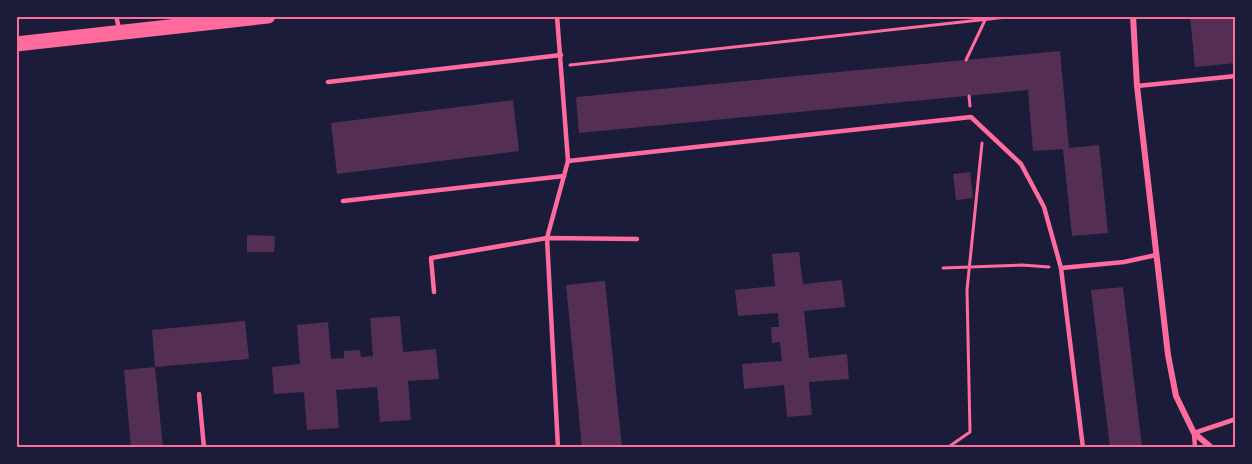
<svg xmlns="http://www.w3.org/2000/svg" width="1252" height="464" viewBox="0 0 1252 464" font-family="Lato,sans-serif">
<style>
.building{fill:#542f53}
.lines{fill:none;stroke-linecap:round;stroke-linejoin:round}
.path{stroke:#ff6b9d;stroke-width:3}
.service{stroke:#ff6b9d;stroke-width:4.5}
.minor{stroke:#ff6b9d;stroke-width:6}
.primary{stroke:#ff6b9d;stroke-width:15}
.neatline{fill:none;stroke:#ff6b9d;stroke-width:2}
</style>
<rect width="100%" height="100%" fill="#1b1b3a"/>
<g class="building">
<path d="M1190,16H1234L1236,63L1195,67Z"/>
<path d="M1060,51L1069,148L1099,145L1108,233L1072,236L1063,149L1033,151L1028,90L579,133L576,97Z"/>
<path d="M513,100L519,151L337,174L331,123Z"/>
<path d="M970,172L973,198L956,200L953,174Z"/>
<path d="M247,235L275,236L274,252H247Z"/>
<path d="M799,252L803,284L842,280L845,307L804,311L809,358L847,354L849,379L809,382L812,415L787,417L784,385L744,389L742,364L782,361L780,342L772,343L771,327H779L778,313L738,316L735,290L775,286L772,254Z"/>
<path d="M605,281L622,448H582L566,285Z"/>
<path d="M1123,287L1142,448H1110L1091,290Z"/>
<path d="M400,316L403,352L436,349L439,379L408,381L411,420L380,422L377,387L336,390L339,428L307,430L304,392L274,394L272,367L300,364L297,325L328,322L331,359L344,358V351L360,350L361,357L373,356L370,318Z"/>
<path d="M245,321L249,359L155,367L152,330Z"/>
<path d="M155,367L163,448H131L124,370Z"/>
</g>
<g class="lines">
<g class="path">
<path d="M966,60L987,16"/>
<path d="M570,65L1016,16"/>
<path d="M969,96L970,106"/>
<path d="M943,268L1022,265L1049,267"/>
<path d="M947,448L970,432L967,290L982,143"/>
</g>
<g class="service">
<path d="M116,16L119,28"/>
<path d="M557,16L568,161L547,238L558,448"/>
<path d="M328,82L561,55"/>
<path d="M1137,86L1236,76"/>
<path d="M568,161L971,117L1021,164L1044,207L1061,268L1083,448"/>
<path d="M343,201L564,176"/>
<path d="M1061,268L1124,262L1156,255"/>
<path d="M434,292L431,258L547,238L637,239"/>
<path d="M199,394L204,448"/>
<path d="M1195,448L1194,433L1236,419"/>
</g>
<path class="minor" d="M1133,16L1137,86L1168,355L1176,396L1194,433L1212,448"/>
<path class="primary" d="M16,44L268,16"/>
</g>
<rect width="1252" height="464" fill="none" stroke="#1b1b3a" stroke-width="36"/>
<rect x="18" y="18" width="1216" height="428" class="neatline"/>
</svg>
